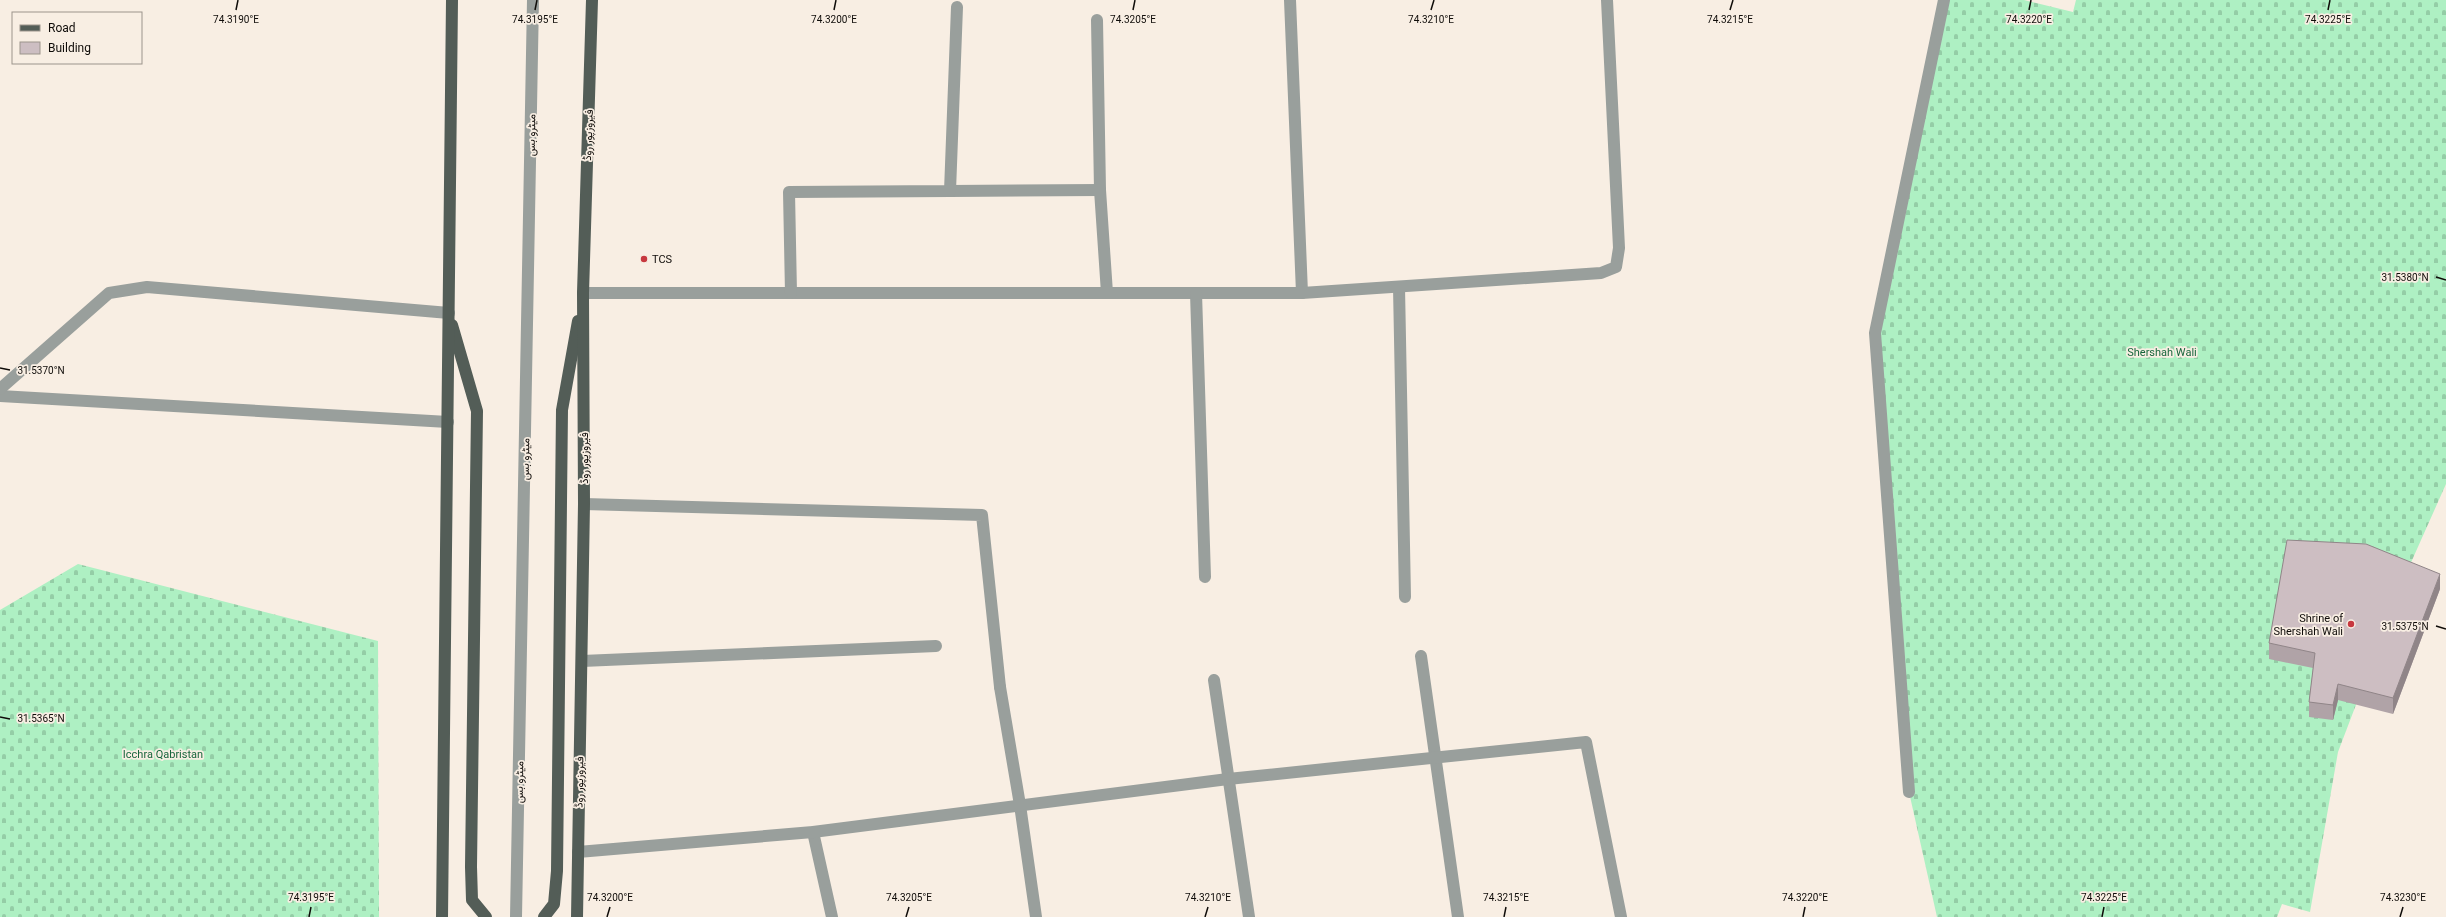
<svg xmlns="http://www.w3.org/2000/svg" width="2446" height="917" viewBox="0 0 2446 917" font-family="Roboto,Vazirmatn,sans-serif">
<style>
.cemetery{fill:url(#cemetery-stones)}
.lines{fill:none;stroke-linecap:round;stroke-linejoin:round}
.lane{stroke:#999f9c;stroke-width:12}
.street{stroke:#999f9c;stroke-width:12}
.primary{stroke:#535d57;stroke-width:12}
.wall{fill:#b0a3a7}
.shaded-wall{fill:#908588}
.building{fill:#cdbec2;stroke:#908588}
.ticks{fill:none;stroke:#0f0c09;stroke-width:1.5}
.poi-dot{fill:#c7383f;stroke:#f8eee3;stroke-width:1.5}
.labels{text-anchor:middle;stroke-width:3.5;stroke-linejoin:round;paint-order:stroke}
.street-label{font-size:11px;fill:#0f0c09;stroke:#f8eee3}
.poi-label{font-size:11px;fill:#0f0c09;stroke:#f8eee3;text-anchor:start}
.park-label{font-size:11px;fill:#17663c;stroke:#f8eee3}
.ticks-label{font-size:10px;text-anchor:middle;fill:#0f0c09;stroke:#f8eee3;stroke-width:3.5;stroke-linejoin:round;paint-order:stroke}
</style>
<defs>
<pattern id="cemetery-stones" width="16" height="16" patternUnits="userSpaceOnUse"><rect width="16" height="16" fill="#aef0c3"/><path d="M2 7V4a2 2 0 0 1 4 0v3zM10 15v-3a2 2 0 0 1 4 0v3z" fill="#94cda6"/></pattern>
</defs>
<rect width="100%" height="100%" fill="#f8eee3"/>
<g class="cemetery">
<path d="M1944,0H2024L2073,12L2076,0H2446V484L2405,576L2338,752L2310,912L2282,904L2277,917H1937L1909,792L1875,333Z"/>
<path d="M78,564L378,641L379,917H0V610Z"/>
</g>
<g class="lines">
<g class="lane">
<path d="M0,396L448,422"/>
<path d="M584,504L982,515L1000,687"/>
<path d="M582,661L936,646"/>
<path d="M516,917L533,0"/>
</g>
<g class="street">
<path d="M1290,0L1302,293"/>
<path d="M1097,20L1100,190L1107,293"/>
<path d="M950,191L1100,190"/>
<path d="M1399,287L1405,597"/>
<path d="M583,293H1302L1601,273L1616,267L1619,248L1607,0"/>
<path d="M791,293L789,192L950,191L957,7"/>
<path d="M1196,293L1205,577"/>
<path d="M0,389L109,293L147,287L449,313"/>
<path d="M1421,656L1458,917"/>
<path d="M1214,680L1249,917"/>
<path d="M1000,687L1020,805L1036,917"/>
<path d="M1909,792L1875,333L1944,0"/>
<path d="M813,832L832,917"/>
<path d="M578,852L813,832L1228,779L1586,742L1621,917"/>
</g>
<g class="primary">
<path d="M452,325L477,411L471,867L472,900L486,917"/>
<path d="M442,917L452,0"/>
<path d="M544,917L554,904L557,871L562,410L578,321"/>
<path d="M577,917L584,504L583,293L592,0"/>
</g>
</g>
<path class="wall" d="M2440,589L2393,714L2338,700L2333,720L2309,717V702L2313,668L2269,659V643Z"/>
<g class="shaded-wall">
<path d="M2440,574V589L2393,714V698Z"/>
<path d="M2338,684V700L2333,720V705Z"/>
</g>
<path class="building" d="M2287,540L2366,544L2440,574L2393,698L2338,684L2333,705L2309,702L2315,653L2269,643Z"/>
<path class="ticks" d="M236,10L238,0M535,10L537,0M834,10L836,0M1133,10L1135,0M1431,10L1434,0M1730,10L1733,0M2029,10L2031,0M2328,10L2330,0M2436,277L2446,280M0,368L10,370M2436,626L2446,629M0,717L10,719M309,917L311,907M607,917L610,907M906,917L909,907M1205,917L1208,907M1504,917L1506,907M1803,917L1805,907M2102,917L2104,907M2400,917L2403,907"/>
<g class="poi-dot">
<circle cx="644" cy="259" r="4"/>
<circle cx="2351" cy="624" r="4"/>
</g>
<g class="labels">
<g class="street-label">
<text transform="translate(531 135) rotate(-89)" y="4">میٹرو بس</text>
<text transform="translate(588 135) rotate(-88)" y="4">فیروزپور روڈ</text>
<text transform="translate(584 458) rotate(-90)" y="4">فیروزپور روڈ</text>
<text transform="translate(525 459) rotate(-89)" y="4">میٹرو بس</text>
<text transform="translate(519 782) rotate(-89)" y="4">میٹرو بس</text>
<text transform="translate(579 782) rotate(-89)" y="4">فیروزپور روڈ</text>
</g>
<g class="poi-label">
<text x="652" y="263">TCS</text>
<text x="2343" y="622" text-anchor="end">Shrine of<tspan x="2343" dy="13">Shershah Wali</tspan></text>
</g>
<g class="park-label">
<text x="2162" y="356">Shershah Wali</text>
<text x="163" y="758">Icchra Qabristan</text>
</g>
</g>
<g class="ticks-label">
<text x="236" y="23">74.3190°E</text>
<text x="535" y="23">74.3195°E</text>
<text x="834" y="23">74.3200°E</text>
<text x="1133" y="23">74.3205°E</text>
<text x="1431" y="23">74.3210°E</text>
<text x="1730" y="23">74.3215°E</text>
<text x="2029" y="23">74.3220°E</text>
<text x="2328" y="23">74.3225°E</text>
<text x="2405" y="281">31.5380°N</text>
<text x="41" y="374">31.5370°N</text>
<text x="2405" y="630">31.5375°N</text>
<text x="41" y="722">31.5365°N</text>
<text x="311" y="901">74.3195°E</text>
<text x="610" y="901">74.3200°E</text>
<text x="909" y="901">74.3205°E</text>
<text x="1208" y="901">74.3210°E</text>
<text x="1506" y="901">74.3215°E</text>
<text x="1805" y="901">74.3220°E</text>
<text x="2104" y="901">74.3225°E</text>
<text x="2403" y="901">74.3230°E</text>
</g>
<rect x="12" y="12" width="130" height="52" fill="#f8eee3" stroke="#9b948c"/>
<rect x="20" y="25" width="20" height="6" fill="#535d57" stroke="#9b948c"/>
<text x="48" y="32" font-size="12" fill="#0f0c09">Road</text>
<rect x="20" y="42" width="20" height="12" fill="#cdbec2" stroke="#9b948c"/>
<text x="48" y="52" font-size="12" fill="#0f0c09">Building</text>
</svg>
